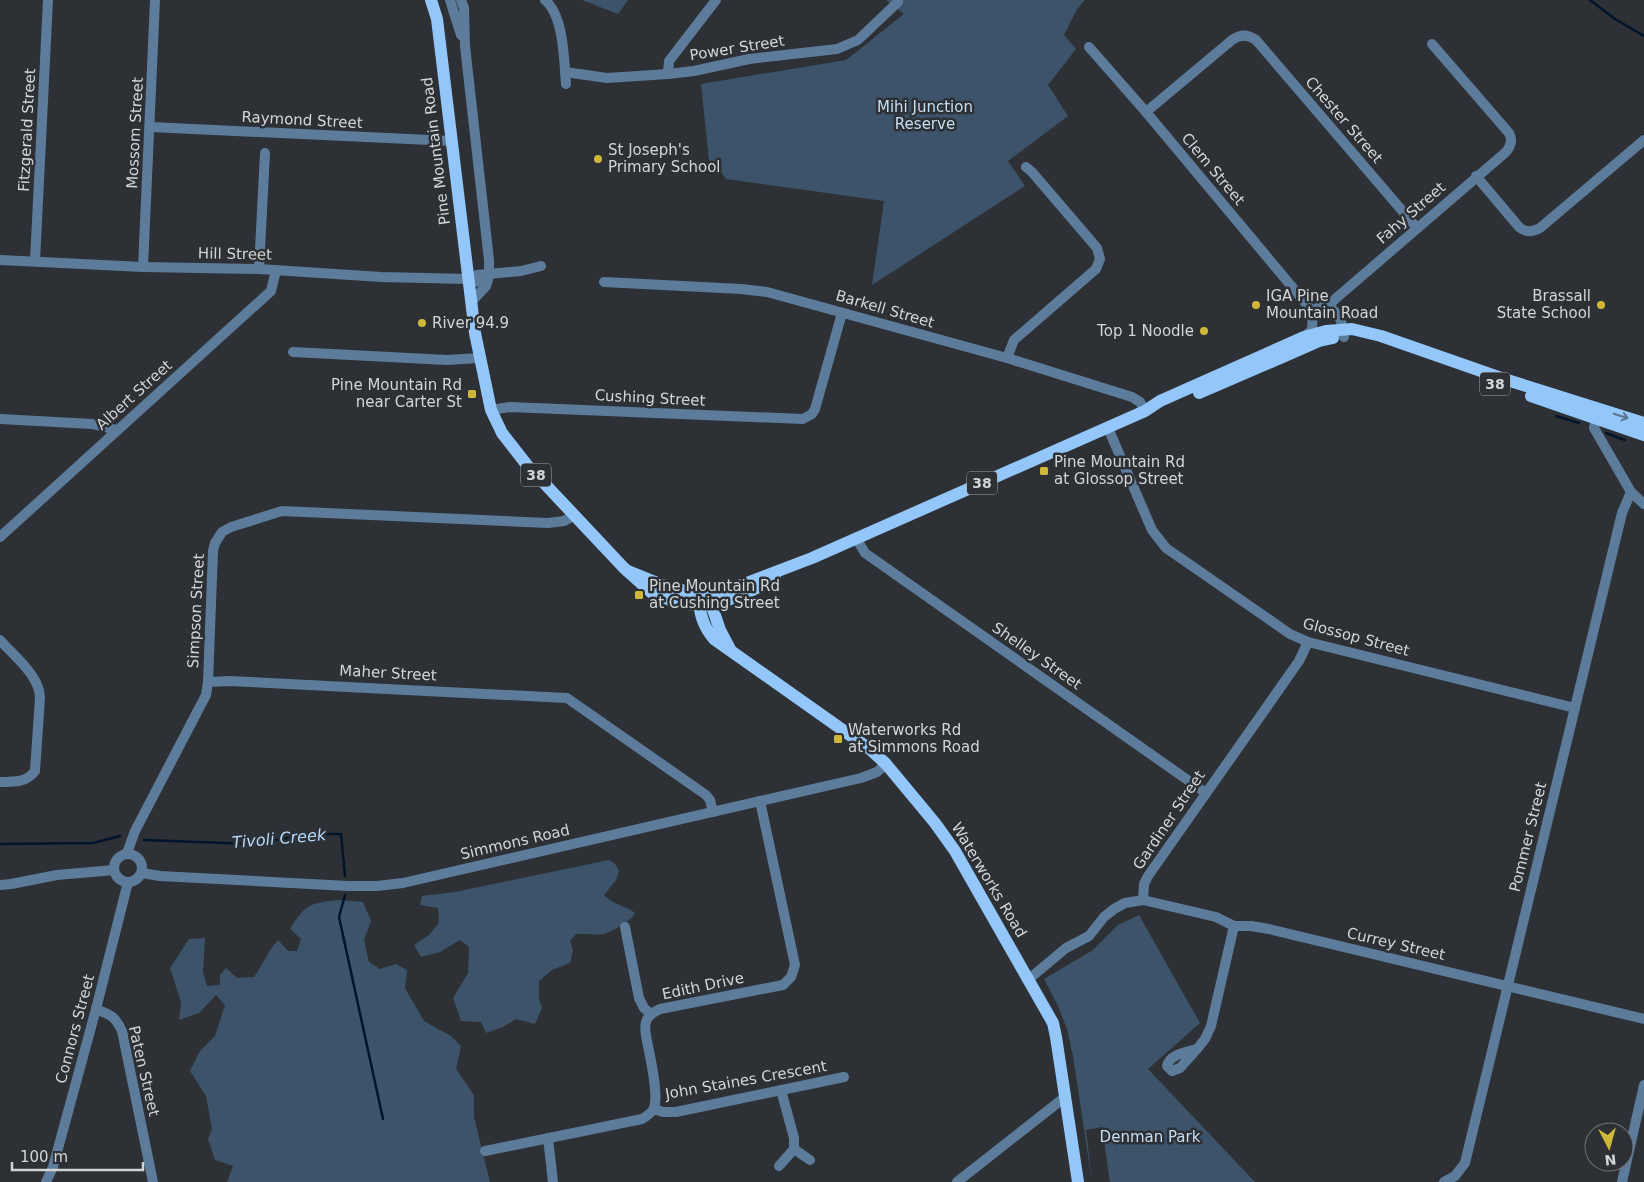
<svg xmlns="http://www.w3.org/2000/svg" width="1644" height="1182" viewBox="0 0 1644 1182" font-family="'DejaVu Sans',sans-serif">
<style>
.green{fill:#3c5369}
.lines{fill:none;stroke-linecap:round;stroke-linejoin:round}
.stream{stroke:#00152c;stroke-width:2.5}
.minor{stroke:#5d7c9b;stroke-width:10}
.major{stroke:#93c6f9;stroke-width:12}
.oneway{stroke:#5b748d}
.poi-dot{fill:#cfb837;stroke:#2d3135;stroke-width:2}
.labels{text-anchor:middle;stroke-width:5;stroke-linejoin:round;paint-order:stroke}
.shield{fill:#2d3135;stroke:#a0a4a6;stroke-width:1}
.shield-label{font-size:14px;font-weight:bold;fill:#d2d5d7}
.street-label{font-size:15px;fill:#d2d5d7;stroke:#2d3135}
.park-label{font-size:15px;fill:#c6ddf4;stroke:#2d3135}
.poi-label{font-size:15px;fill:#d2d5d7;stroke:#2d3135;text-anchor:start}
.water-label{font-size:16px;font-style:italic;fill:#b6d9fc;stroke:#2d3135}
</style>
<rect width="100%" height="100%" fill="#2d3135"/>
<g class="green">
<path d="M582,0H628L618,14Z"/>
<path d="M886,0H1085L1077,9L1064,35L1076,49L1048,85L1068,116L1008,161L1025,186L872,285L884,201L726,179L721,172L710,170L701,84L846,60L904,14Z"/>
<path d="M609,860L615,864L619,871L616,880L604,895C613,905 625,905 635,913C631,921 613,931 604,934C601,935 582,934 576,934L570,941L573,950L570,963L552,970L539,981V999L542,1008L535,1024L516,1019L503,1027L486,1033L481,1022L461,1021L453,998L468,973L469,947L460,940L440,952L421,957L414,945L429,935L439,923L438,908L420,905L422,896L455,892Z"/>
<path d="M340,900L363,902L371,921L364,940L369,962L380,969L396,964L407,970L405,988L424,1021L451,1036L461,1046L456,1069L474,1095V1117L490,1182H227L233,1166L215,1160L208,1139L212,1129L206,1096L190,1071L200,1051L215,1036L225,1005L216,995L199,1013L179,1020L181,1002L170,968L189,939L205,938L203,972L207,986L220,985V975L226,968L237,978L254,977C263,964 268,951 278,940L288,951H297L301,939L290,929C306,903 310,903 340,900Z"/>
<path d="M1139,915L1200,1023L1148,1069L1255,1182H1110L1102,1127L1086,1130L1092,1182L1073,1056L1067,1029L1058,1006L1044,979L1093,950L1118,925Z"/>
</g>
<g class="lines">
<g class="stream">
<path d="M1590,0L1615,19L1644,36"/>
<path d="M1556,416L1579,423"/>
<path d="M1606,433L1625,440"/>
<path d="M144,840L252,844L313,834H341L345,876"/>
<path d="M0,844L93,843L120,836"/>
<path d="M345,895L339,917L383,1119"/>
</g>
<g class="minor">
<path d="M450,0L461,35"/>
<path d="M545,0C564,16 564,60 566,84"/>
<path d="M1089,47L1146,112L1313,312"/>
<path d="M565,72L607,78L668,74L694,71L749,59L837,49L858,40L898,2"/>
<path d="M668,74L669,61L716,0"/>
<path d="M1146,112L1232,40C1240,34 1248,34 1256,40L1417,228"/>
<path d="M151,127L451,141"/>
<path d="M1476,176L1519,227C1526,233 1532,232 1540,228L1644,140"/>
<path d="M0,260L143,267L259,269L381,277L468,279C476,282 484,284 489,276V260L465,46L464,8L461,0"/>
<path d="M35,261L48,0"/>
<path d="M143,267L155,0"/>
<path d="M259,269L265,153"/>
<path d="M468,279L477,275L521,271L541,266"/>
<path d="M604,282L741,289L767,292L1007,358L1132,397L1140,402L1145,411"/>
<path d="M471,302L486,286L489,276"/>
<path d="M1329,306L1334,300L1506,152C1511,146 1513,140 1509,133L1432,44"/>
<path d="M1304,337L1312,330L1313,312L1321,305C1338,308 1343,321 1344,337"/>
<path d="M293,352L447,360L479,358"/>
<path d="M1007,358L1014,340L1096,269L1100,259L1097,248L1032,172L1026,167"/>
<path d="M491,410L510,407L803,419L812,414L815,409L842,313"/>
<path d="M1597,412L1594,428L1631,492L1644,504"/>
<path d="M0,419L92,424L117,430"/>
<path d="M1108,428L1152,530L1166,548L1290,634L1308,642L1575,708"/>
<path d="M0,537L271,291L276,270"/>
<path d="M856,538L865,553L1206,793"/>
<path d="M0,640C14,656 40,676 40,698L35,771C26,783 13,782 0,782"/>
<path d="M208,682L229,681L567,698L706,795L710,800L713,812"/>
<path d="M127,853L135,831L206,695L208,682L213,551L215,543L222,532L231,527L282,511L548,523L564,521L575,515"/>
<circle cx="128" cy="868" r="14"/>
<path d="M142,873L160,876L348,886H377L403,883L861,778L877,772L886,764"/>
<path d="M0,885L11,884L57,875L114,870"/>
<path d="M1143,900L1216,917L1234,926H1251L1269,929L1644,1019"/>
<path d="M625,927L639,998L644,1008L651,1014"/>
<path d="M1029,979L1066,948L1089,936L1104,917L1114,909L1125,903L1143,900L1144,884L1148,876L1299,661L1308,642"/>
<path d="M96,1009C111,1015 115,1016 122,1031L153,1182"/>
<path d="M1197,1049L1205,1039L1211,1026L1234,926"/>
<path d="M1197,1049L1180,1068L1172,1071L1167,1066C1170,1054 1186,1052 1197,1049Z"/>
<path d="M781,1090L794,1138V1149"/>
<path d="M654,1109L663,1112H676L844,1077"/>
<path d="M548,1138L553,1182"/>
<path d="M485,1151L642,1119C647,1116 652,1113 654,1108C659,1094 650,1057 647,1041C646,1035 644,1028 646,1022C648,1015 654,1012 660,1009L783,985L791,977L795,965L760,801"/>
<path d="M779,1166L794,1149L810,1160"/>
<path d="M46,1182L53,1167L96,1009L128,882"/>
<path d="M957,1182L1065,1097"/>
<path d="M1444,1182L1455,1176L1465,1163L1622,513L1631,492"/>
<path d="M1622,1182L1644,1085"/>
</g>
<g class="major">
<path d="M431,0L437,19L475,333L491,410L502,433L527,465L624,568L652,593L670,600L687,604L706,605L736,598L775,579"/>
<path d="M1199,393L1285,356L1319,341L1333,338"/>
<path d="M1531,396L1644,435"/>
<path d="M628,571L670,588L686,591L716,592L736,587L812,558L1145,411L1160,401L1304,337L1326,331L1352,329L1381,336L1504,379L1644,423"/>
<path d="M709,598L720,630L730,649"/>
<path d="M700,599C698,613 705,629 714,639L871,750L886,764L935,823L955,851L1053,1023L1056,1037L1078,1182"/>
</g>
</g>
<defs><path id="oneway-shaft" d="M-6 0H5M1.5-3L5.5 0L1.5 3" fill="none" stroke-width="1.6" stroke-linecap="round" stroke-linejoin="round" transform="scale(1.25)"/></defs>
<use class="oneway" href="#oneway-shaft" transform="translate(1621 416) rotate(18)"/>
<g class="poi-dot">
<circle cx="598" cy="159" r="5"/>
<circle cx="1256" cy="305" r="5"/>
<circle cx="1601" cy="305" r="5"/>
<circle cx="422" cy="323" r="5"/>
<circle cx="1204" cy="331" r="5"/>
<rect x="467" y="389" width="10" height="10" rx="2.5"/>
<rect x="1039" y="466" width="10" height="10" rx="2.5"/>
<rect x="634" y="590" width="10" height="10" rx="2.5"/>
<rect x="833" y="734" width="10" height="10" rx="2.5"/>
</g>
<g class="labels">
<g class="shield">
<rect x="1480" y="372.5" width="30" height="23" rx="4"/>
<rect x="521" y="463.5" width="30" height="23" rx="4"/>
<rect x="967" y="471.5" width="30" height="23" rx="4"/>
</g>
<g class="shield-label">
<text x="1495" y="389">38</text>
<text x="536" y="480">38</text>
<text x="982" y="488">38</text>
</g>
<g class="street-label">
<text transform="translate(737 48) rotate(-9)" y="5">Power Street</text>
<text transform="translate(302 120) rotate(3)" y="5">Raymond Street</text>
<text transform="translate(1344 120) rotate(49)" y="5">Chester Street</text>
<text transform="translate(27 130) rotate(-87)" y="5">Fitzgerald Street</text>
<text transform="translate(135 133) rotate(-87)" y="5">Mossom Street</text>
<text transform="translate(436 151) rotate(-97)" y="5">Pine Mountain Road</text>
<text transform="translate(1213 169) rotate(50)" y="5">Clem Street</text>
<text transform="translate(1411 213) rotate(-41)" y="5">Fahy Street</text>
<text transform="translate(235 254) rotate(1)" y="5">Hill Street</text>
<text transform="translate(885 309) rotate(16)" y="5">Barkell Street</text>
<text transform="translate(134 395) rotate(-42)" y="5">Albert Street</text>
<text transform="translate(650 398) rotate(3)" y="5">Cushing Street</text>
<text transform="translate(196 611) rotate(-87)" y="5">Simpson Street</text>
<text transform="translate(1356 637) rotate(15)" y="5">Glossop Street</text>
<text transform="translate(1037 656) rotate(35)" y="5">Shelley Street</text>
<text transform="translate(388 673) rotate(3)" y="5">Maher Street</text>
<text transform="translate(1169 820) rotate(-56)" y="5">Gardiner Street</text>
<text transform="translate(1528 837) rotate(-76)" y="5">Pommer Street</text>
<text transform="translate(515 842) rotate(-13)" y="5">Simmons Road</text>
<text transform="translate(989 880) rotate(59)" y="5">Waterworks Road</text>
<text transform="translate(1396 944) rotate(13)" y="5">Currey Street</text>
<text transform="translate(703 986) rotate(-12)" y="5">Edith Drive</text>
<text transform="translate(75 1029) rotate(-75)" y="5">Connors Street</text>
<text transform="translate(144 1071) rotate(77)" y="5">Paten Street</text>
<text transform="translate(746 1080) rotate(-10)" y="5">John Staines Crescent</text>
</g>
<g class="park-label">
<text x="925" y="112">Mihi Junction<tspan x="925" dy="17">Reserve</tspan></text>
<text x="1150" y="1142">Denman Park</text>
</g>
<g class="poi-label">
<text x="608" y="155">St Joseph's<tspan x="608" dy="17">Primary School</tspan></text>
<text x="1266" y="301">IGA Pine<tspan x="1266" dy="17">Mountain Road</tspan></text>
<text x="1591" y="301" text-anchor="end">Brassall<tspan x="1591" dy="17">State School</tspan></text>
<text x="432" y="328">River 94.9</text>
<text x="1194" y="336" text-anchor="end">Top 1 Noodle</text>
<text x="462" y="390" text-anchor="end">Pine Mountain Rd<tspan x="462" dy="17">near Carter St</tspan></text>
<text x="1054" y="467">Pine Mountain Rd<tspan x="1054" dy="17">at Glossop Street</tspan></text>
<text x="649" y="591">Pine Mountain Rd<tspan x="649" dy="17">at Cushing Street</tspan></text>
<text x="848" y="735">Waterworks Rd<tspan x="848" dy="17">at Simmons Road</tspan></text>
</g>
<g class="water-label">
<text transform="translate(279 838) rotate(-5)" y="6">Tivoli Creek</text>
</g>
</g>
<g transform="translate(1609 1147) rotate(174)"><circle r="24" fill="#2d3135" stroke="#6f7376"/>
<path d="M0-4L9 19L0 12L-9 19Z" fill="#cfb837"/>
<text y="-8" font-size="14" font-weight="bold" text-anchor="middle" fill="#d2d5d7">N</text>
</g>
<path d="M12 1162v8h131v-8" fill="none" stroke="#d2d5d7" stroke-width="2.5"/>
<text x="20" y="1162" font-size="15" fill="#d2d5d7" stroke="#2d3135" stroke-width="4" paint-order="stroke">100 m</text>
</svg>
